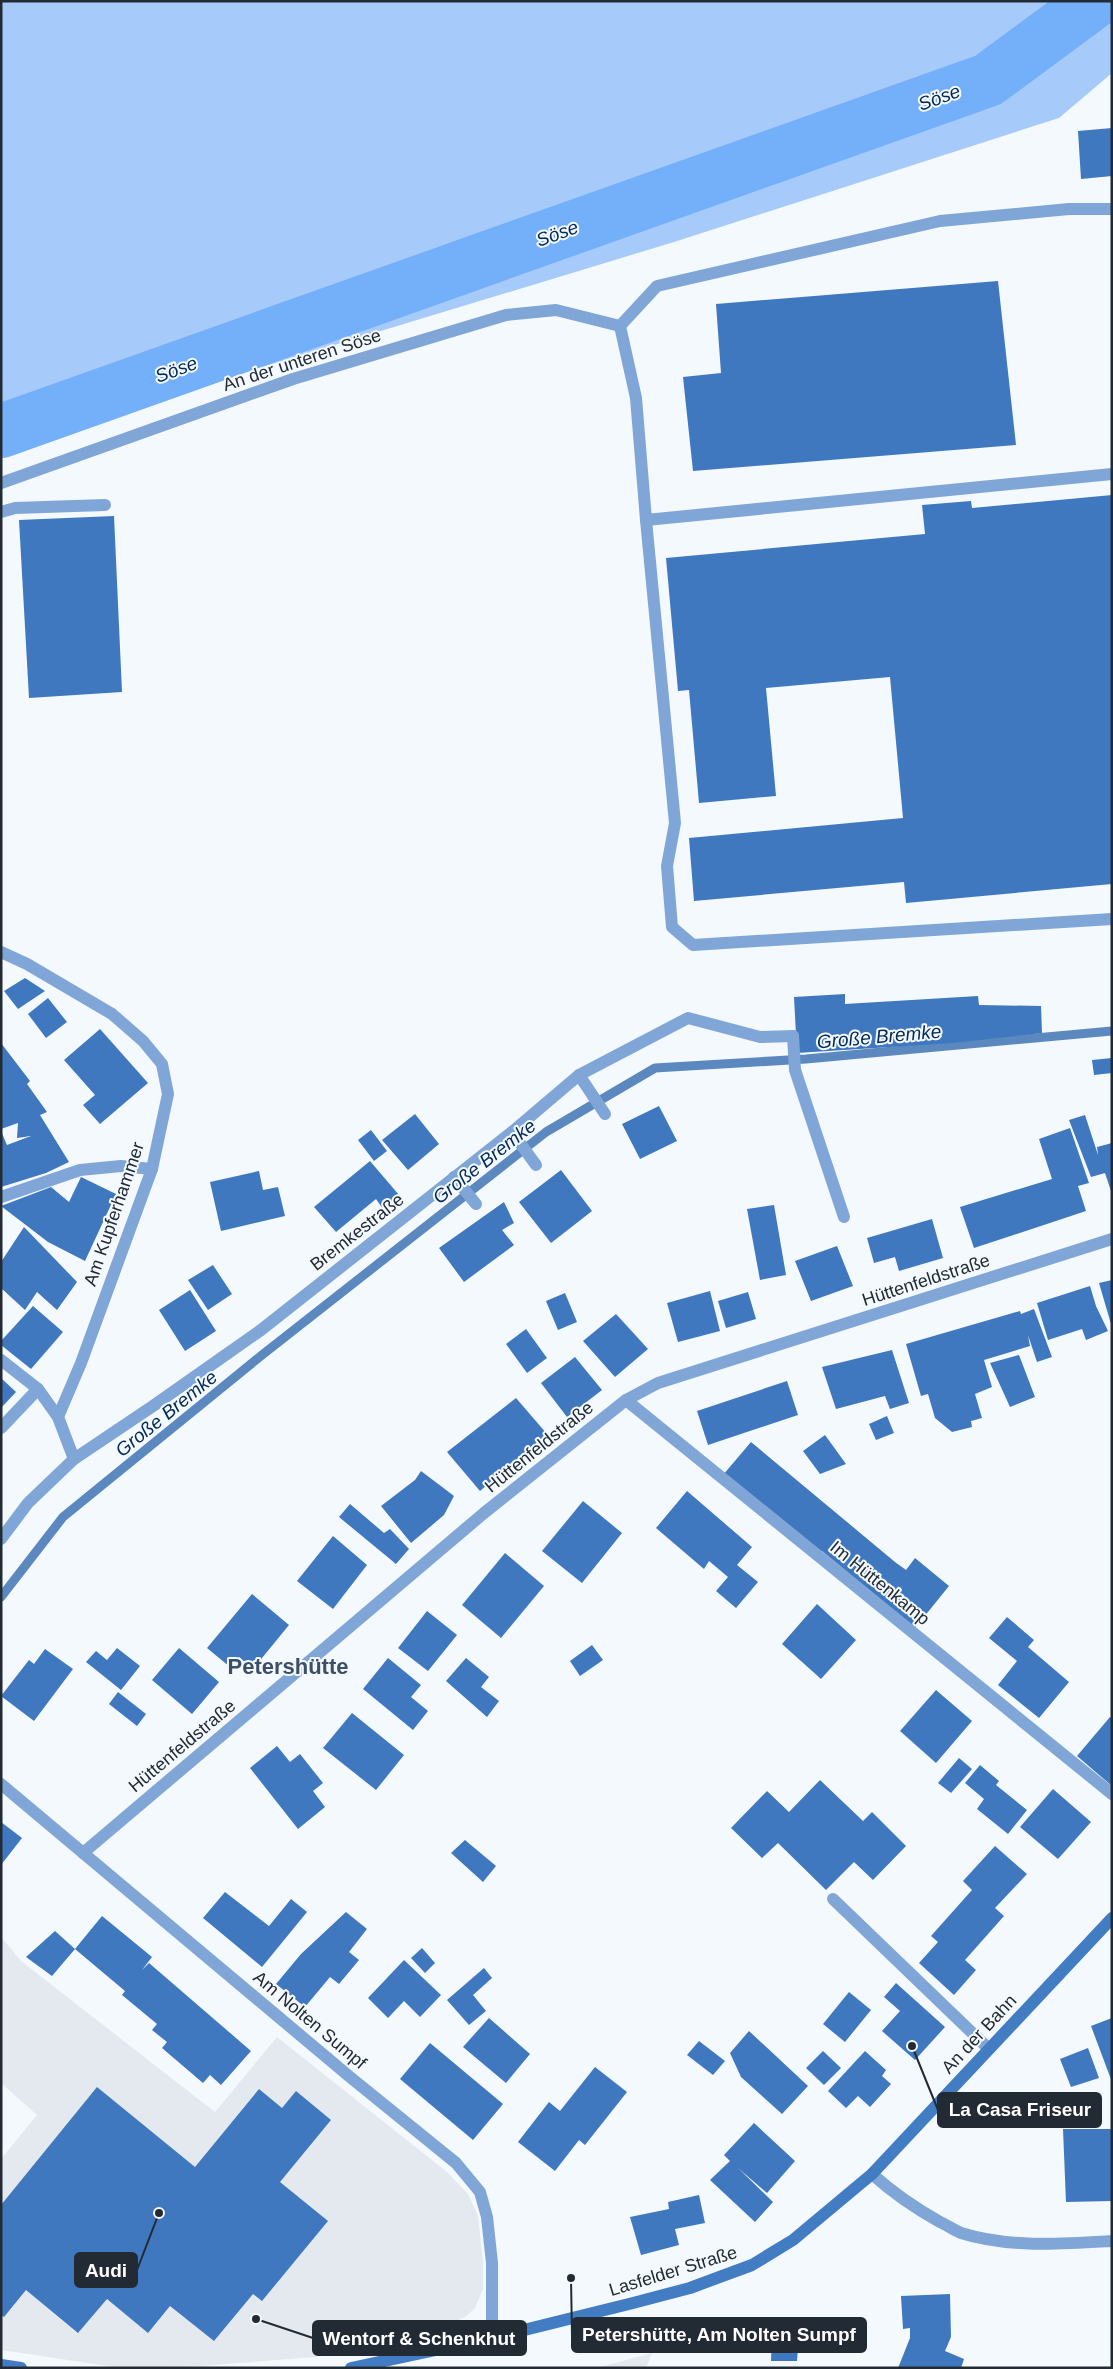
<svg xmlns="http://www.w3.org/2000/svg" width="1113" height="2369" viewBox="0 0 1113 2369" font-family="Helvetica,sans-serif">
<style>
.built{fill:#e4e9f0}
.green{fill:#a6cbfa}
.lines{fill:none;stroke-linecap:round;stroke-linejoin:round}
.stream{stroke:#5b88bf;stroke-width:9}
.river{stroke:#74b0fa;stroke-width:54}
.building{fill:#3f78bf}
.lane{stroke:#80a6d7;stroke-width:12}
.street{stroke:#80a6d7;stroke-width:12}
.secondary{stroke:#427cc3;stroke-width:12}
.labels{text-anchor:middle;stroke-width:4;stroke-linejoin:round;paint-order:stroke}
.street-label{font-size:18px;fill:#222a34;stroke:#f4f9fe}
.water-label{font-size:19px;font-style:italic;fill:#012a58;stroke:#f4f9fe}
.district-label{font-size:22px;font-weight:bold;fill:#3d4f66;stroke:#f4f9fe}
.leader{fill:none;stroke:#222a34;stroke-width:2}
.callout-dot{fill:#222a34;stroke:#f4f9fe;stroke-width:2}
.callout{fill:#222a34;stroke:#222a34;stroke-width:2}
.callout-label{font-size:19px;text-anchor:middle;font-weight:bold;fill:#fff}
</style>
<rect width="100%" height="100%" fill="#f4f9fe"/>
<g class="built">
<path d="M1,1937L21,1961L215,2112L277,2037L447,2172L468,2194L478,2216L483,2261V2289L475,2308L465,2317L451,2323L316,2357L201,2366L121,2368L1,2350V2159L37,2115L1,2083Z"/>
<path d="M652,2353L646,2368H597Z"/>
</g>
<path class="green" d="M1,1H1112V73L1059,118L674,242L131,407L1,454Z"/>
<g class="lines">
<path class="stream" d="M1,1597L63,1517L262,1355L546,1132L655,1068L806,1059L1112,1031"/>
<path class="river" d="M1,431L988,80L1095,1"/>
</g>
<g class="building">
<path d="M1112,128V176L1081,179L1078,131Z"/>
<path d="M998,281L1016,445L693,471L683,377L721,373L716,304Z"/>
<path d="M1112,495V884L906,903L904,882L694,901L689,838L903,818L890,677L766,688L776,796L699,803L689,690L678,691L666,558L925,534L922,505L971,501L972,508Z"/>
<path d="M114,516L122,692L29,698L19,520Z"/>
<path d="M25,978L45,991L18,1009L4,991Z"/>
<path d="M845,994V1004L978,996L979,1005L1041,1006L1042,1033L953,1043L797,1053L794,997Z"/>
<path d="M48,998L67,1022L46,1038L28,1014Z"/>
<path d="M100,1029L148,1083L100,1124L83,1105L95,1095L64,1060Z"/>
<path d="M1,1043L30,1081L27,1084L47,1112L40,1115L69,1162L46,1173L1,1187V1131L7,1145L31,1136L17,1138L18,1123L1,1129Z"/>
<path d="M1112,1058V1073L1094,1075L1092,1060Z"/>
<path d="M659,1106L677,1141L640,1159L622,1124Z"/>
<path d="M415,1114L439,1144L408,1170L382,1140Z"/>
<path d="M1085,1115L1098,1155L1097,1147L1112,1143V1194L1105,1173L1091,1177L1069,1120Z"/>
<path d="M1070,1128L1089,1183L1078,1186L1086,1211L974,1248L960,1207L1052,1179L1039,1139Z"/>
<path d="M371,1130L387,1151L374,1161L358,1140Z"/>
<path d="M370,1161L399,1195L383,1209L376,1199L336,1232L314,1207Z"/>
<path d="M561,1170L592,1211L551,1243L519,1202Z"/>
<path d="M259,1171L263,1190L278,1187L285,1216L221,1231L210,1182Z"/>
<path d="M81,1177L116,1194L85,1261L48,1242L1,1206L51,1187L69,1202Z"/>
<path d="M504,1202L514,1223L502,1230L514,1245L464,1282L439,1248Z"/>
<path d="M774,1205L786,1275L760,1280L747,1209Z"/>
<path d="M932,1219L943,1258L899,1271L895,1257L874,1263L867,1238Z"/>
<path d="M24,1227L77,1282L57,1310L37,1292L25,1310L1,1288V1262Z"/>
<path d="M837,1246L853,1286L811,1301L795,1261Z"/>
<path d="M213,1265L232,1294L208,1310L188,1280Z"/>
<path d="M1112,1280V1324H1111L1099,1283Z"/>
<path d="M1090,1286L1096,1306L1108,1331L1086,1340L1082,1329L1048,1340L1037,1303Z"/>
<path d="M190,1290L216,1331L185,1351L159,1310Z"/>
<path d="M710,1291L720,1331L678,1342L667,1303Z"/>
<path d="M748,1292L756,1319L726,1328L718,1301Z"/>
<path d="M565,1293L577,1322L558,1330L546,1301Z"/>
<path d="M33,1306L63,1332L31,1369L1,1345V1341Z"/>
<path d="M1034,1309L1052,1357L1037,1362L1028,1335L1030,1346L984,1360L992,1387L975,1394L982,1418L971,1421L972,1427L952,1432L935,1418L928,1394L921,1396L906,1344L1020,1311L1021,1314Z"/>
<path d="M616,1314L648,1349L615,1377L583,1341Z"/>
<path d="M526,1329L547,1358L527,1373L506,1344Z"/>
<path d="M892,1350L909,1403L890,1409L885,1396L836,1409L822,1367Z"/>
<path d="M1019,1355L1035,1397L1010,1407L990,1363Z"/>
<path d="M575,1357L602,1390L567,1417L541,1383Z"/>
<path d="M1,1378L16,1392L1,1408Z"/>
<path d="M787,1381L798,1415L708,1445L697,1411Z"/>
<path d="M516,1398L547,1434L480,1491L447,1452Z"/>
<path d="M887,1416L894,1433L876,1440L869,1424Z"/>
<path d="M825,1435L846,1464L820,1474L803,1451Z"/>
<path d="M751,1442L895,1562L906,1570L915,1558L949,1586L915,1628L822,1551L819,1556L723,1475Z"/>
<path d="M421,1471L454,1496L444,1515L411,1543L381,1506L415,1480Z"/>
<path d="M687,1491L752,1547L737,1565L758,1582L736,1608L716,1591L728,1577L709,1561L704,1569L656,1528Z"/>
<path d="M583,1501L622,1533L582,1583L542,1551Z"/>
<path d="M350,1504L384,1533L390,1529L409,1549L396,1564L339,1517Z"/>
<path d="M333,1536L367,1565L333,1609L297,1581Z"/>
<path d="M505,1553L544,1586L501,1638L462,1605Z"/>
<path d="M252,1594L289,1625L253,1669L239,1657L230,1667L207,1648Z"/>
<path d="M817,1604L856,1640L821,1679L782,1644Z"/>
<path d="M427,1611L457,1635L428,1671L398,1648Z"/>
<path d="M1007,1617L1034,1640L1028,1647L1069,1682L1039,1718L998,1685L1017,1661L989,1638Z"/>
<path d="M592,1645L603,1660L580,1676L570,1661Z"/>
<path d="M117,1648L140,1666L121,1690L86,1662L96,1651L107,1660Z"/>
<path d="M179,1648L219,1682L192,1714L152,1680Z"/>
<path d="M45,1649L73,1669L34,1721L1,1696L29,1660L34,1664Z"/>
<path d="M388,1658L421,1685L411,1697L428,1711L413,1730L363,1689Z"/>
<path d="M466,1658L489,1677L481,1687L499,1701L487,1717L446,1681Z"/>
<path d="M936,1690L972,1721L936,1763L900,1731Z"/>
<path d="M118,1692L146,1714L137,1726L109,1704Z"/>
<path d="M352,1713L404,1755L376,1790L323,1748Z"/>
<path d="M1110,1717L1112,1719V1786L1077,1756Z"/>
<path d="M277,1746L290,1762L300,1754L323,1783L313,1791L325,1807L298,1829L250,1768Z"/>
<path d="M959,1758L972,1769L951,1793L938,1783Z"/>
<path d="M980,1765L999,1781L996,1785L1027,1810L1008,1834L977,1809L984,1799L965,1783Z"/>
<path d="M820,1780L863,1821L872,1812L906,1846L873,1880L854,1862L826,1890L778,1843L762,1858L731,1828L767,1791L789,1812Z"/>
<path d="M1053,1789L1091,1822L1058,1859L1020,1827Z"/>
<path d="M1,1822L22,1838L1,1865Z"/>
<path d="M465,1840L496,1866L483,1882L451,1853Z"/>
<path d="M995,1846L1027,1874L995,1908L1004,1916L965,1960L976,1970L954,1995L919,1963L938,1942L931,1936L972,1890L963,1881Z"/>
<path d="M225,1892L269,1926L291,1899L307,1912L262,1967L203,1918Z"/>
<path d="M346,1912L367,1929L349,1952L359,1960L339,1984L330,1977L305,2007L276,1984L301,1954Z"/>
<path d="M102,1916L152,1957L142,1970L149,1963L251,2051L221,2085L210,2075L203,2083L162,2048L167,2042L152,2030L157,2024L122,1995L125,1991L75,1949Z"/>
<path d="M55,1931L75,1949L52,1976L26,1957Z"/>
<path d="M422,1948L435,1963L425,1973L411,1958Z"/>
<path d="M404,1960L441,1995L420,2017L404,2001L388,2018L368,1998Z"/>
<path d="M484,1968L492,1978L473,1995L486,2011L469,2025L447,2000Z"/>
<path d="M896,1983L945,2027L915,2060L882,2031L900,2011L884,1997Z"/>
<path d="M849,1992L871,2010L845,2042L823,2024Z"/>
<path d="M489,2018L530,2054L506,2083L463,2047Z"/>
<path d="M1112,2018V2082L1091,2026Z"/>
<path d="M749,2031L808,2086L782,2114L741,2077L730,2053Z"/>
<path d="M699,2041L725,2061L713,2075L687,2055Z"/>
<path d="M430,2043L503,2104L473,2140L400,2079Z"/>
<path d="M1088,2048L1099,2078L1071,2087L1060,2059Z"/>
<path d="M823,2051L841,2068L824,2085L806,2068Z"/>
<path d="M865,2051L886,2070L882,2076L891,2084L870,2107L858,2096L846,2108L828,2091Z"/>
<path d="M595,2067L627,2092L585,2145L579,2140L555,2171L518,2142L549,2102L560,2111Z"/>
<path d="M97,2087L195,2167L259,2089L282,2108L296,2091L331,2120L280,2182L328,2221L262,2301L253,2294L214,2341L170,2306L148,2333L107,2299L78,2333L26,2290L4,2317L1,2315V2205Z"/>
<path d="M754,2123L795,2161L767,2193L738,2168L773,2202L755,2222L710,2180L730,2161L724,2155Z"/>
<path d="M1063,2129H1112V2201L1066,2202Z"/>
<path d="M699,2195L705,2223L675,2229L679,2245L641,2255L630,2217L669,2209L668,2202Z"/>
<path d="M950,2294L951,2337L945,2351L964,2359L961,2368H898L910,2338V2328L903,2329L901,2296Z"/>
<path d="M772,2333L799,2334L797,2361H771Z"/>
</g>
<g class="lines">
<g class="lane">
<path d="M1112,209H1069L940,221L657,286L620,326L636,398L646,520L1112,474"/>
<path d="M1,512L15,508L105,505"/>
<path d="M646,520L675,823L667,866L672,927L693,945L1112,919"/>
<path d="M793,1036L795,1070L844,1217"/>
<path d="M579,1075L605,1114"/>
<path d="M512,1132L536,1165"/>
<path d="M454,1177L476,1204"/>
<path d="M1,1197L80,1170L121,1166L152,1169"/>
<path d="M626,1400L1112,1794"/>
<path d="M1,1428L38,1389"/>
<path d="M833,1899L989,2049"/>
</g>
<g class="street">
<path d="M1,483L293,379L506,315L556,310L620,326"/>
<path d="M1,952L27,964L112,1014L143,1041L162,1064L168,1094L152,1169L81,1363L58,1417"/>
<path d="M1,1360L38,1389L58,1417L74,1459"/>
<path d="M1,1539L28,1503L74,1459L153,1406L261,1330L512,1132L579,1075L688,1018L760,1037L793,1036"/>
<path d="M1,1784L350,2077L456,2163L480,2192L487,2217L492,2263V2338"/>
<path d="M83,1853L484,1513L626,1400L658,1383L1112,1239"/>
<path d="M872,2174C893,2193 915,2208 940,2222C947,2225 954,2230 961,2233C1009,2248 1062,2244 1112,2241"/>
</g>
<g class="secondary">
<path d="M1,2365L21,2368"/>
<path d="M351,2368L492,2338L633,2303L690,2288L752,2265L793,2240L872,2174L1112,1918"/>
</g>
</g>
<g class="labels">
<g class="street-label">
<text transform="translate(302 360) rotate(-18)" y="6">An der unteren Söse</text>
<text transform="translate(114 1214) rotate(-71)" y="6">Am Kupferhammer</text>
<text transform="translate(357 1232) rotate(-38)" y="6">Bremkestraße</text>
<text transform="translate(926 1280) rotate(-18)" y="6">Hüttenfeldstraße</text>
<text transform="translate(539 1447) rotate(-39)" y="6">Hüttenfeldstraße</text>
<text transform="translate(880 1583) rotate(39)" y="6">Im Hüttenkamp</text>
<text transform="translate(182 1746) rotate(-40)" y="6">Hüttenfeldstraße</text>
<text transform="translate(310 2020) rotate(40)" y="6">Am Nolten Sumpf</text>
<text transform="translate(979 2034) rotate(-47)" y="6">An der Bahn</text>
<text transform="translate(673 2271) rotate(-17)" y="6">Lasfelder Straße</text>
</g>
<g class="water-label">
<text transform="translate(939 97) rotate(-20)" y="7">Söse</text>
<text transform="translate(557 233) rotate(-20)" y="7">Söse</text>
<text transform="translate(176 369) rotate(-20)" y="7">Söse</text>
<text transform="translate(879 1036) rotate(-5)" y="7">Große Bremke</text>
<text transform="translate(484 1161) rotate(-38)" y="7">Große Bremke</text>
<text transform="translate(166 1413) rotate(-39)" y="7">Große Bremke</text>
</g>
<g class="district-label">
<text x="288" y="1674">Petershütte</text>
</g>
</g>
<path class="leader" d="M912 2046L938 2110M159 2213L137 2270M571 2278L572 2335M256 2319L313 2338"/>
<g class="callout-dot">
<circle cx="912" cy="2046" r="5"/>
<circle cx="159" cy="2213" r="5"/>
<circle cx="571" cy="2278" r="5"/>
<circle cx="256" cy="2319" r="5"/>
</g>
<g class="callout">
<rect x="938" y="2093" width="163" height="34" rx="5"/>
<rect x="75" y="2253" width="62" height="34" rx="5"/>
<rect x="572" y="2318" width="294" height="34" rx="5"/>
<rect x="313" y="2321" width="213" height="34" rx="5"/>
</g>
<g class="callout-label">
<text x="1020" y="2116">La Casa Friseur</text>
<text x="106" y="2277">Audi</text>
<text x="719" y="2341">Petershütte, Am Nolten Sumpf</text>
<text x="419" y="2345">Wentorf &amp; Schenkhut</text>
</g>
<rect width="1113" height="2369" fill="none" stroke="#222a34" stroke-width="5"/>
</svg>
